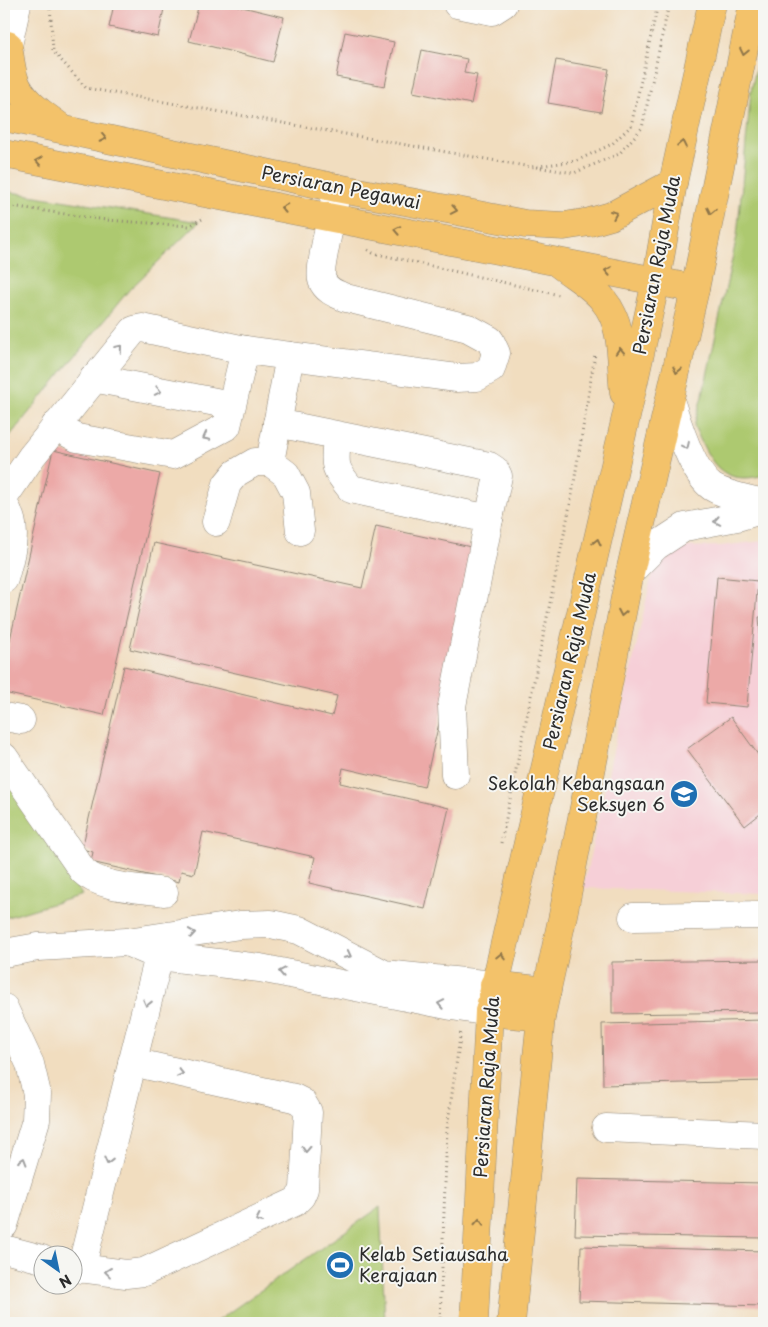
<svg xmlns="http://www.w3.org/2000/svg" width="768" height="1327" viewBox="0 0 768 1327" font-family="'Playpen Sans',sans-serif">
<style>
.built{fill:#f6cfd7}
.green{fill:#adc96f;stroke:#6c7a4d}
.building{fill:#eca9a7}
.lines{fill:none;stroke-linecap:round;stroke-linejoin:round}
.minor-casing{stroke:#8e8475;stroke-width:29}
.major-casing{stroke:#8e8475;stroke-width:29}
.path{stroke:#8e8475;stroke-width:3;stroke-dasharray:1 4;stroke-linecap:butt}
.minor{stroke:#fff;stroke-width:28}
.major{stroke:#f3c26a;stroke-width:28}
.oneway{stroke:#8f764a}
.oneway2{stroke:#a0a0a0}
.labels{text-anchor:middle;stroke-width:4;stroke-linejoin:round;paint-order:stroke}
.street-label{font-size:18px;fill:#2b2b2b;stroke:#f6f6f2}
.poi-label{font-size:18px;fill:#2b2b2b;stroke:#f6f6f2;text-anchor:end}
</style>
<rect width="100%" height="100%" fill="#f6f6f2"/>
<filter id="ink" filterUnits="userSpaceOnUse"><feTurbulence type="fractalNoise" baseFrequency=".02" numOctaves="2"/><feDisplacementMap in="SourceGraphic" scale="10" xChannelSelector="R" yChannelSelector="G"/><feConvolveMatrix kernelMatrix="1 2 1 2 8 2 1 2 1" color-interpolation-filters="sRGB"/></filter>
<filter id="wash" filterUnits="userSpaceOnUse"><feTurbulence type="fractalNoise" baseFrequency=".0096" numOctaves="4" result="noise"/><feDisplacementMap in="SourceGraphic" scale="20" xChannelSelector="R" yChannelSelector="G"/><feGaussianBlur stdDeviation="1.12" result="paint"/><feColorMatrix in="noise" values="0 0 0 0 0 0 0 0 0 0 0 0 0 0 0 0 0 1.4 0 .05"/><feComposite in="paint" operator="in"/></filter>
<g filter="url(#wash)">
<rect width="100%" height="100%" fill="#f1ddbf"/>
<path class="built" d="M764,541V894L583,888L652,574L669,552L679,547L720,546Z"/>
<g class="green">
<path d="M764,31V475C720,487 710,461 694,426L705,385L737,236L751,91Z"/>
<path d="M4,191L199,222L129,290L4,443Z"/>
<path d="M4,776L82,895L4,918Z"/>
<path d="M380,1207L385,1323H214Z"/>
</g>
<g id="blocks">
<g class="building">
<path d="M114,4H165L158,37L109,27Z"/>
<path d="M199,4H230L284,17L273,62L189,41Z"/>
<path d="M345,32L394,42L385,86L336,77Z"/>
<path d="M422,50L467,59L464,73L477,75L471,104L413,92Z"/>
<path d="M556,60L609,69L601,112L548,103Z"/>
<path d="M53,450L160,474L104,715L4,693V666Z"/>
<path d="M376,526L480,549L424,787L343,768L340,783L449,808L425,909L309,883L315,857L203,832L194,874L181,871L179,882L91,862L93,852L82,849L124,666L332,716L337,696L130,649L154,543L362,588Z"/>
<path d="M717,577L758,581L747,707L706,703Z"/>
<path d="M759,617H764V669H763Z"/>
<path d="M731,717L764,763V811L745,826L687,749Z"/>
<path d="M764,960V1012L612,1014V962Z"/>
<path d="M764,1020V1081L603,1085L602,1024Z"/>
<path d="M577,1179L764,1183V1238L575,1235Z"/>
<path d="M581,1246L764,1251V1306L579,1301Z"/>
</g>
</g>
</g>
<g filter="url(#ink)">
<use href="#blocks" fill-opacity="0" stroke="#8e8475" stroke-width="1"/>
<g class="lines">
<defs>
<g id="minor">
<path d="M457,4L492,11L503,4"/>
<path d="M4,64L17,4"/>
<path d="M93,378L231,405"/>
<path d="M670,400C677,422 692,473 712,487C727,496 748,499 764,503"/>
<path d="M277,423L489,466L495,470L498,476L489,519"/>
<path d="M55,426L77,438L173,455L227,426L245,350"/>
<path d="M337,436C335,465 332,466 351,489L489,519L452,706L455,775"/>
<path d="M270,462L290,356"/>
<path d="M4,497L32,456L134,330L142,328L245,350L457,378L477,377L491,369L496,353L490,340L468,328L346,298C337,294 326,291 322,280C318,269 335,204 337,188"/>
<path d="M4,504C20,529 11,553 4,579"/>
<path d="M216,522L227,484L236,473L255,462H270L286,474L296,493L300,531"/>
<path d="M630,572L656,546L685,527L737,517L764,509"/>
<path d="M4,717L21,720"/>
<path d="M4,757L83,871C100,888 140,888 164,892"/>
<path d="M633,917L764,915"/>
<path d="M131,944L159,956L260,968L452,1006L489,1012"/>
<path d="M4,953L38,947L127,942L240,925L271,924L299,930L384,974L494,985"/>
<path d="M4,1008L30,1064L37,1094L36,1120L4,1225"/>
<path d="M606,1128L764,1135"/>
<path d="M4,1249L42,1259"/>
<path d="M72,1267L126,1274L144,1272L295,1202L301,1196L304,1189L308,1112L302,1102L294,1098L132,1062"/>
<path d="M81,1269L159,956L162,938"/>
</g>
<g id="major">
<path d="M4,48L8,45C10,57 11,70 15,81C22,101 43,114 59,126"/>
<path d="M4,117L337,188L525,224L564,226L590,222L611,216L673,183"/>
<path d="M4,154L656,281L695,289"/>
<path d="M559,264C574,276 593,286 604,301C625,326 620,363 624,393"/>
<path d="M494,985L547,991"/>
<path d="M489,1012L541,1017"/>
<path d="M474,1323L489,1012L626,417L656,281L673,183L712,4"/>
<path d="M511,1323L541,1017L563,915L630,572L695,289L753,4"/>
</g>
</defs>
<use href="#minor" class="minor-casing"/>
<use href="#major" class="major-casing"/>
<g class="path">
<path d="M50,4L53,51L86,88L531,167L576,161L612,144L631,126L658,4"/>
<path d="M536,167L574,173L619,154L642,128L669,4"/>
<path d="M4,205L106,220L189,226L204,218"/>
<path d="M368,250L373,253L559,295"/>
<path d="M501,843L572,495L595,354"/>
<path d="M440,1323L447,1129L461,1030"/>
</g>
<use href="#minor" class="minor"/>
<use href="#major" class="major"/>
</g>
<defs><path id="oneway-chevron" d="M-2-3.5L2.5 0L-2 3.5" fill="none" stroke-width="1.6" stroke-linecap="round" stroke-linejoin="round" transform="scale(1.25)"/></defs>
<g class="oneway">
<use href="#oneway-chevron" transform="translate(744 52) rotate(102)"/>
<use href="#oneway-chevron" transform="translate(103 138) rotate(12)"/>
<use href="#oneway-chevron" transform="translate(682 144) rotate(-78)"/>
<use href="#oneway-chevron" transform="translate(39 161) rotate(-169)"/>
<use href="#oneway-chevron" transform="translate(284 208) rotate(-169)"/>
<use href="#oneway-chevron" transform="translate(454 210) rotate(11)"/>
<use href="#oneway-chevron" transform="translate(711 211) rotate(102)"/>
<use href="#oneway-chevron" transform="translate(614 214) rotate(-23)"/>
<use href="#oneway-chevron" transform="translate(397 230) rotate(-169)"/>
<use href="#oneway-chevron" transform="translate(608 271) rotate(-169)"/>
<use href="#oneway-chevron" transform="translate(620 351) rotate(-93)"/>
<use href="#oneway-chevron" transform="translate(677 370) rotate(102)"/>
<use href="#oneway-chevron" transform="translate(597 542) rotate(-77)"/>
<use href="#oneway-chevron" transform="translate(622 613) rotate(101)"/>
<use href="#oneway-chevron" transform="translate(501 956) rotate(-77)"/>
<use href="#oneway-chevron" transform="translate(479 1222) rotate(-87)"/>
</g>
<g class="oneway2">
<use href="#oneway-chevron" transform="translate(119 348) rotate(-50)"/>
<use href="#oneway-chevron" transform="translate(158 391) rotate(11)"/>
<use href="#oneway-chevron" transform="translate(206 437) rotate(152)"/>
<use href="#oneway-chevron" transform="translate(686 446) rotate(65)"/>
<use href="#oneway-chevron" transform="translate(717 521) rotate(169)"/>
<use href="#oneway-chevron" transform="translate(192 933) rotate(-9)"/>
<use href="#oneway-chevron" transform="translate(348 955) rotate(27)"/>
<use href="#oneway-chevron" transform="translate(282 972) rotate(-169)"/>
<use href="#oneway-chevron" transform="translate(147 1003) rotate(104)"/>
<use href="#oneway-chevron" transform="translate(441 1004) rotate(-169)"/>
<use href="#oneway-chevron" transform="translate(180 1073) rotate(13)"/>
<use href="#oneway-chevron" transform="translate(306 1149) rotate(93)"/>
<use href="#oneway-chevron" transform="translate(23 1161) rotate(-73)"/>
<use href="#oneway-chevron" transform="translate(108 1161) rotate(104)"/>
<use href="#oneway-chevron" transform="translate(259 1219) rotate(155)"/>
<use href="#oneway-chevron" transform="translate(108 1272) rotate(-173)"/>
</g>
</g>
<defs>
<symbol id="school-disc" viewBox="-11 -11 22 22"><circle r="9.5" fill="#1f6fb2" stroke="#f6f6f2"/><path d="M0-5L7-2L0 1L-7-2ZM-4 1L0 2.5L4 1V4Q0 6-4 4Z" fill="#fff"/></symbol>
<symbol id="stadium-disc" viewBox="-11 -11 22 22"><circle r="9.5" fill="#1f6fb2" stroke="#f6f6f2"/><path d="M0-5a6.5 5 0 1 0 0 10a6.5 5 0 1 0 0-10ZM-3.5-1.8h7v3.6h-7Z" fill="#fff"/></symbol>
</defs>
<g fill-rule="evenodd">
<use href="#school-disc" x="668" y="778" width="32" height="32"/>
<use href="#stadium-disc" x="324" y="1249" width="32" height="32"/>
</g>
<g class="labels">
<g class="street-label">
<text transform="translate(341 188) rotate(11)" y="6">Persiaran Pegawai</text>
<text transform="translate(657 265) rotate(-79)" y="6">Persiaran Raja Muda</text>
<text transform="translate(570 661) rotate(-77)" y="6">Persiaran Raja Muda</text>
<text transform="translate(487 1087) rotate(-86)" y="6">Persiaran Raja Muda</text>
</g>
<g class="poi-label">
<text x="665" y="790">Sekolah Kebangsaan<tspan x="665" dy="21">Seksyen 6</tspan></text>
<text x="359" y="1261" text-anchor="start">Kelab Setiausaha<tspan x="359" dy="21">Kerajaan</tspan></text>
</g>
</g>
<rect width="768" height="1327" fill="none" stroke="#f6f6f2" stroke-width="20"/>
<g transform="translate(58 1270) rotate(147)"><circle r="24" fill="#f6f6f2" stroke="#a5a5a2"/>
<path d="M0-4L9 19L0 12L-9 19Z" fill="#1f6fb2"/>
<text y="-8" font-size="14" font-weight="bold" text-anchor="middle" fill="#2b2b2b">N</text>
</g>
</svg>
